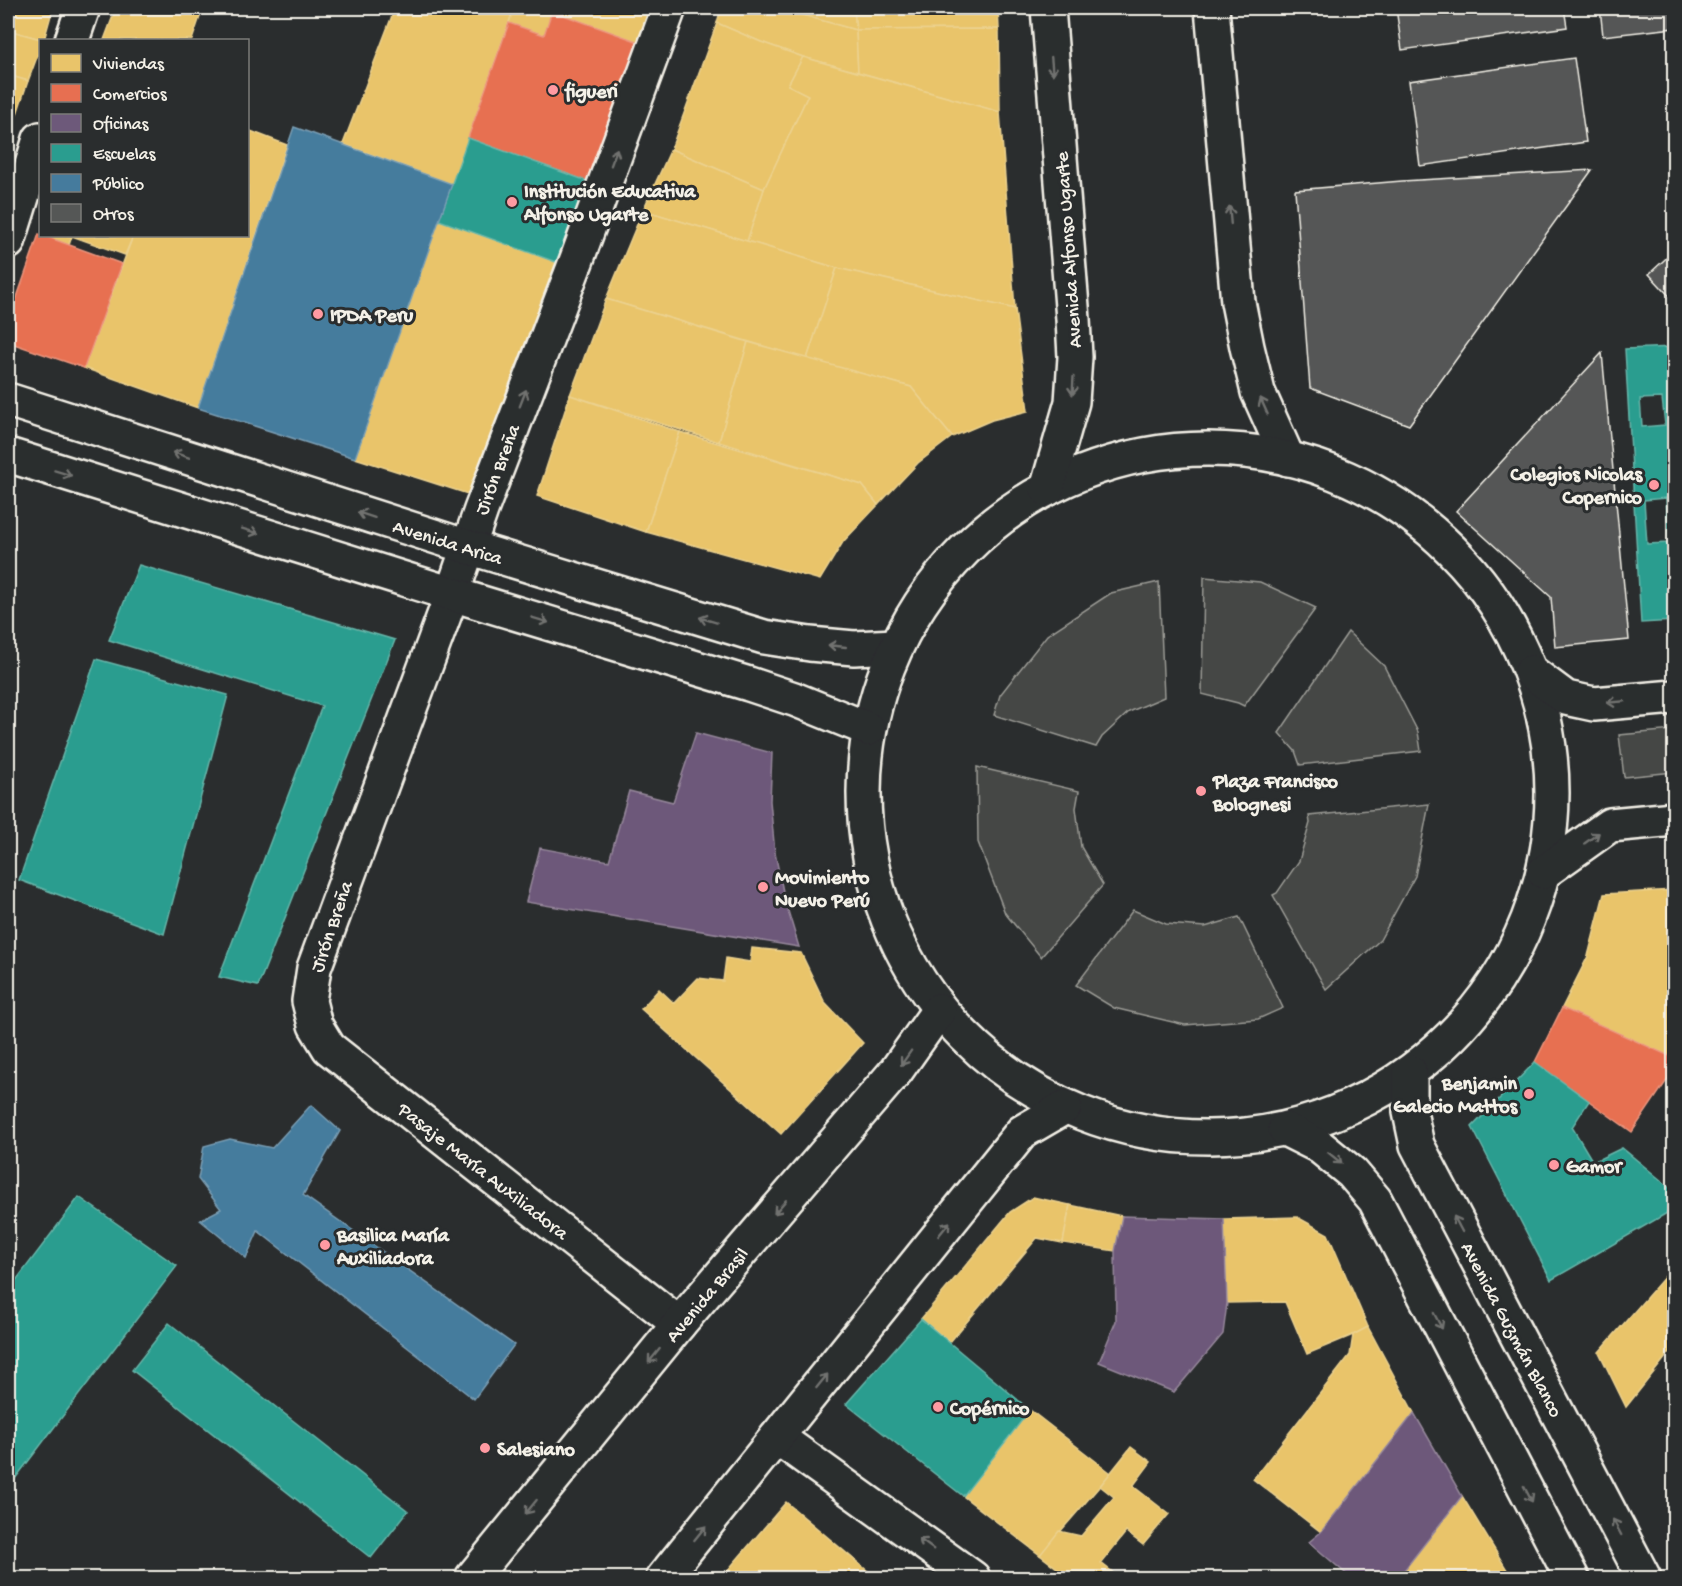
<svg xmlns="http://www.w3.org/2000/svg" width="1682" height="1586" viewBox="0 0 1682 1586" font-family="'Gochi Hand',sans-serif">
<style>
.green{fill:#444645;stroke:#9c9c96;stroke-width:1.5}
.homes{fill:#e9c46a;stroke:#ecd290;stroke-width:1.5}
.shops{fill:#e76f51;stroke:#eb967e;stroke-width:1.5}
.offices{fill:#6d597a;stroke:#96879b;stroke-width:1.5}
.schools{fill:#2a9d8f;stroke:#67b6aa;stroke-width:1.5;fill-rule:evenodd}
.public{fill:#457b9d;stroke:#7a9eb4;stroke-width:1.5}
.building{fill:#555756;stroke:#f4f1e8;stroke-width:1.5}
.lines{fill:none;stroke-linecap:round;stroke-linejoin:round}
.minor-casing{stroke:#f4f1e8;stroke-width:38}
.major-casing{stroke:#f4f1e8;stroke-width:38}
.minor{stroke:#2a2d2e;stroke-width:33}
.major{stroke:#2a2d2e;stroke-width:33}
.oneway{stroke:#71726f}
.poi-dot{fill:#ff9aa2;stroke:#2a2d2e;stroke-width:2}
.labels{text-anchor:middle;stroke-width:6;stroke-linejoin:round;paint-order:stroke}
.poi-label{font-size:20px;font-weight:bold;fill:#f4f1e8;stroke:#2a2d2e;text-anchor:start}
.street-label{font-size:20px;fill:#f4f1e8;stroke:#2a2d2e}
</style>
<rect width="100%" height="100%" fill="#2a2d2e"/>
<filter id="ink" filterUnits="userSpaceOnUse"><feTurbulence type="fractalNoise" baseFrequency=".0167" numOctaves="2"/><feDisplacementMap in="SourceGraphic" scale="12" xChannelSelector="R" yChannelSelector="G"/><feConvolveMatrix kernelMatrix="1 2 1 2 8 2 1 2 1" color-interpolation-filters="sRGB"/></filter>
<g filter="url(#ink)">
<g class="green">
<path d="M1204,577L1260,582L1316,608L1244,706L1238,703L1202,694Z"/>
<path d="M1159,582L1164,697L1129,712L1102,737L1096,747L994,715L1000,695L1047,635L1111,593Z"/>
<path d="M1348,632L1384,666L1418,732L1421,751L1300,765L1295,751L1279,733Z"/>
<path d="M1674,730V772L1624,777L1619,735Z"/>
<path d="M977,767L1079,791L1076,808L1081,847L1103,885L1041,957L1005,913L978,842Z"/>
<path d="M1429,804L1415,876L1380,940L1326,989L1273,895L1277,893L1299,861L1310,823L1309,816Z"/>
<path d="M1133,910L1166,924L1205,927L1239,917L1283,1008L1258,1019L1185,1025L1114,1008L1076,985Z"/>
</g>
<g class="homes">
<path d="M8,8H53L44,40L8,30Z"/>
<path d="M116,8H203L192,40H104Z"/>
<path d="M395,8H514L452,184L343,144Z"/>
<path d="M514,8H554L544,35L509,23Z"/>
<path d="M554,8H651L639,42L552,11Z"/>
<path d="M721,8H785L792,12L856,30L858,72L803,57L761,42L717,23Z"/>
<path d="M785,8H854L856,30L792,12Z"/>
<path d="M854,8H998L999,29L856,30Z"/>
<path d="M717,23L761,42L803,57L788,85L808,95L764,189L671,149Z"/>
<path d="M999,29L1000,112L858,72L856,30Z"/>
<path d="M8,30L44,40H40V49L28,81L8,75Z"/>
<path d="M803,57L1000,112L1015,309L837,268L747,241L764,189L808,95L788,85Z"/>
<path d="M8,75L28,81L13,126L8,125Z"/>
<path d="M248,130L287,145L198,408L84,368L133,236H248Z"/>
<path d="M671,149L764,189L747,241L643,210Z"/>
<path d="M643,210L837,268L807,359L606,299Z"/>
<path d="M439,220L556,262L468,494L355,458Z"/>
<path d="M44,236H133L125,255L72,236L69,245Z"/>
<path d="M837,268L1015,309L1028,411L992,420L952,437L911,387L807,359Z"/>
<path d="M606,299L748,342L719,442L570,395Z"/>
<path d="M748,342L911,387L952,437L918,463L878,505L862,485L719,442Z"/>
<path d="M570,395L680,432L646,532L537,496Z"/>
<path d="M680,432L862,485L878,505L843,542L820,580L646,532Z"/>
<path d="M1674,890V1058L1562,1008L1588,956L1604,894Z"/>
<path d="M752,948L801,953L825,1003L863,1043L781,1134L641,1009L659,989L674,1003L698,978L723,981L726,958L750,962Z"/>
<path d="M1033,1197L1070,1205L1063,1243L1037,1238L950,1342L921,1319L1010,1212Z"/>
<path d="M1070,1205L1122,1216L1115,1251L1063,1243Z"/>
<path d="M1297,1217L1328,1234L1368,1327L1353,1335L1307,1354L1285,1302L1227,1303L1224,1219Z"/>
<path d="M1674,1266V1347L1626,1407L1599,1352Z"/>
<path d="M1368,1327L1414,1413L1321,1532L1253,1479L1350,1355L1353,1335Z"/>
<path d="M1030,1410L1111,1473L1040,1555L963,1496Z"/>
<path d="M1131,1447L1151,1462L1133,1486L1169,1514L1143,1545L1126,1532L1101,1563L1120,1578H1070L1040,1555L1059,1531L1081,1536L1114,1497L1100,1486Z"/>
<path d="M1462,1496L1512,1578H1398Z"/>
<path d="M786,1502L876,1578H721Z"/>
</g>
<g class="shops">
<path d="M552,11L639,42L587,181L468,138L509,23L544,35Z"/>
<path d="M39,234L122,264L84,368L8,342V323Z"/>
<path d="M1562,1008L1674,1058V1070L1632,1132L1535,1062Z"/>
</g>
<g class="offices">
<path d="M696,733L772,753L770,801L775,853L785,901L799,947L526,902L540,848L609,861L629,791L673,802Z"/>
<path d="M1122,1216L1224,1219L1227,1303L1223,1334L1174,1392L1099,1362L1116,1321L1115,1251Z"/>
<path d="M1414,1413L1462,1496L1398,1578H1351L1309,1542L1321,1532Z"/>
</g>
<g class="schools">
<path d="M468,138L587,181L556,262L439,220Z"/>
<path d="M1674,347V621L1641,623L1625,349ZM1662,398L1665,425L1642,427L1640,399ZM1666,498L1669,543L1647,544L1644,500Z"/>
<path d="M139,565L395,640L258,986L219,977L322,706L109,640Z"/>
<path d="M96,659L228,695L164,934L19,880Z"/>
<path d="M1535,1062L1589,1101L1572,1127L1593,1162L1622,1148L1674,1191V1209L1551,1280L1472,1127Z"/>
<path d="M79,1197L177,1266L8,1488V1291Z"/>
<path d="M921,1319L1030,1410L963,1496L846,1404Z"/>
<path d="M169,1323L408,1511L371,1558L132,1370Z"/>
</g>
<g class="public">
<path d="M294,127L452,184L355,458L198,408Z"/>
<path d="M311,1105L340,1131L303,1195L514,1345L474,1399L258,1231L246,1258L200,1220L221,1209L198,1179L204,1146L230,1139L272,1148Z"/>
</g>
<g class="building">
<path d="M1396,8H1564L1567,27L1402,50Z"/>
<path d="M1600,8H1674V28L1603,36Z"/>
<path d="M1574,58L1586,142L1420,166L1409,81Z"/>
<path d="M1592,170L1409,425L1310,388L1295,190L1402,181Z"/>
<path d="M1674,251V301L1649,274Z"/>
<path d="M1602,353L1629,640L1555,647L1551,597L1456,511Z"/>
</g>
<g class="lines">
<defs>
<g id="minor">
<path d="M669,8L577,259L481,510L452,594L314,968L309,1001L315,1025L329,1048L679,1324"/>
<path d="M72,40L83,8"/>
<path d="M8,242L40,139"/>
<path d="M777,1437L973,1578"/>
</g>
<g id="major">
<path d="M1212,8L1238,302L1247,347L1258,392L1288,459"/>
<path d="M8,400L468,547L764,637L810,644L854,648L896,646"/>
<circle cx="1208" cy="793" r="344"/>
<path d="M8,455L452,594L749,684L794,699L868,729"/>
<path d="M1047,489L1072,402L1075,357L1073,319L1048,8"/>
<path d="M1531,672L1566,698L1594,704L1674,697"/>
<path d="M1544,872L1610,825L1674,819"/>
<path d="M1410,1072V1112L1417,1145L1644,1578"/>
<path d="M1285,1129L1319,1146L1352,1173L1375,1200L1572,1578"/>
<path d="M472,1578L679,1324L896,1071L939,1010"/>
<path d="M663,1578L1022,1132L1065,1107"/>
</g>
</defs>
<use href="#minor" class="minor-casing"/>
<use href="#major" class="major-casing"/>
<use href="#minor" class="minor"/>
<use href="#major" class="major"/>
</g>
<defs><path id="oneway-shaft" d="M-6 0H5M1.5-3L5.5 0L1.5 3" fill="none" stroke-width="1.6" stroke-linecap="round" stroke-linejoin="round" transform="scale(1.5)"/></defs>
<g class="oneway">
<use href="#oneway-shaft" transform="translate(1052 66) rotate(85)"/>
<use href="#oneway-shaft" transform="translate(614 157) rotate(-70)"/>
<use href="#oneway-shaft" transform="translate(1230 215) rotate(-95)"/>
<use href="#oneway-shaft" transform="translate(1073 386) rotate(93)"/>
<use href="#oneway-shaft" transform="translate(523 398) rotate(-69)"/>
<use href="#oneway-shaft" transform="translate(1264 406) rotate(-114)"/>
<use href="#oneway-shaft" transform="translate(181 455) rotate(-162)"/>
<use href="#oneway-shaft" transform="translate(63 473) rotate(17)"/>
<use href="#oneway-shaft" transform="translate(366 515) rotate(-162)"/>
<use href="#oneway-shaft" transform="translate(250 531) rotate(17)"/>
<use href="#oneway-shaft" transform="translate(540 620) rotate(17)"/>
<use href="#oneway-shaft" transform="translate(708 620) rotate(-163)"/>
<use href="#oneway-shaft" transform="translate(837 646) rotate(-174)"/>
<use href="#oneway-shaft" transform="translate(1616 702) rotate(175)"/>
<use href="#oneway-shaft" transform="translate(1592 838) rotate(-36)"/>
<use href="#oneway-shaft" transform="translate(906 1058) rotate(125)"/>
<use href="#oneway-shaft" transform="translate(1335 1158) rotate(39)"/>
<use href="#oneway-shaft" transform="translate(780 1207) rotate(131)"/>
<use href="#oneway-shaft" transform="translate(1458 1224) rotate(-118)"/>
<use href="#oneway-shaft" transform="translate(944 1229) rotate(-51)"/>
<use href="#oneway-shaft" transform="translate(1438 1321) rotate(62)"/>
<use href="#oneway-shaft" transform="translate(654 1356) rotate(129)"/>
<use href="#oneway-shaft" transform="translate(822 1381) rotate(-51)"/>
<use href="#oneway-shaft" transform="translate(1528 1494) rotate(62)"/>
<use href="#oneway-shaft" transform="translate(531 1507) rotate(129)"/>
<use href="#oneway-shaft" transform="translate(1617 1527) rotate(-118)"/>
<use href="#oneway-shaft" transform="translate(700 1533) rotate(-51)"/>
<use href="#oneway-shaft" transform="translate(926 1544) rotate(-144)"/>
</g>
</g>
<g class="poi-dot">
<circle cx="553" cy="90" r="6"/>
<circle cx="512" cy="202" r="6"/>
<circle cx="318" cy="314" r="6"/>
<circle cx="1654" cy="485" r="6"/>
<circle cx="1201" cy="791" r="6"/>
<circle cx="763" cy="887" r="6"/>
<circle cx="1529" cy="1094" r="6"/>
<circle cx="1554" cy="1165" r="6"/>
<circle cx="325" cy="1245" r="6"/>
<circle cx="938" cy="1407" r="6"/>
<circle cx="485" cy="1448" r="6"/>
</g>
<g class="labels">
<g class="poi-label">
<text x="565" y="97">figueri</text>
<text x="524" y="197">Institución Educativa<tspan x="524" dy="23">Alfonso Ugarte</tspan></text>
<text x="330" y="321">IPDA Peru</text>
<text x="1642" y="480" text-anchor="end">Colegios Nicolas<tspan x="1642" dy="23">Copernico</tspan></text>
<text x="1213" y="787">Plaza Francisco<tspan x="1213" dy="23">Bolognesi</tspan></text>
<text x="775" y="883">Movimiento<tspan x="775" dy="23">Nuevo Perú</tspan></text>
<text x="1517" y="1089" text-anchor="end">Benjamin<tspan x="1517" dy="23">Galecio Mattos</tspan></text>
<text x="1566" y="1172">Gamor</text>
<text x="337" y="1241">Basilica María<tspan x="337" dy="23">Auxiliadora</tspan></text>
<text x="950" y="1414">Copérnico</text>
<text x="497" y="1455">Salesiano</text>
</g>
<g class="street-label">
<text transform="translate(1067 250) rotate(-94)" y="7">Avenida Alfonso Ugarte</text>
<text transform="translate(496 469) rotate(-69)" y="7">Jirón Breña</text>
<text transform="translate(448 541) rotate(17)" y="7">Avenida Arica</text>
<text transform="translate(330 926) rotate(-71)" y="7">Jirón Breña</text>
<text transform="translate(484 1170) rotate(38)" y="7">Pasaje María Auxiliadora</text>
<text transform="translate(706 1294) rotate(-50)" y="7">Avenida Brasil</text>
<text transform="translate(1513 1329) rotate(62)" y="7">Avenida Guzmán Blanco</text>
</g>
</g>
<rect width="1682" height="1586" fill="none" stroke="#2a2d2e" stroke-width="30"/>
<rect x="15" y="15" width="1652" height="1556" fill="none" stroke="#f4f1e8" stroke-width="2" filter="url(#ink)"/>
<rect x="39" y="39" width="210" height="198" fill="#2a2d2e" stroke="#7b7b78" stroke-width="1.5"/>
<rect x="51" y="54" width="30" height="18" fill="#e9c46a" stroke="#7b7b78" stroke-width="1.5"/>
<text x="93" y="69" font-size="18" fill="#f4f1e8">Viviendas</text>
<rect x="51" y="84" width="30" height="18" fill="#e76f51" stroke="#7b7b78" stroke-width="1.5"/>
<text x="93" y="99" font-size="18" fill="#f4f1e8">Comercios</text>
<rect x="51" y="114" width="30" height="18" fill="#6d597a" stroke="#7b7b78" stroke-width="1.5"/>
<text x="93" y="129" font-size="18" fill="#f4f1e8">Oficinas</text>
<rect x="51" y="144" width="30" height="18" fill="#2a9d8f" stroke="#7b7b78" stroke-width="1.5"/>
<text x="93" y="159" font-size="18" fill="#f4f1e8">Escuelas</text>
<rect x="51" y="174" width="30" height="18" fill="#457b9d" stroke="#7b7b78" stroke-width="1.5"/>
<text x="93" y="189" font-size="18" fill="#f4f1e8">Público</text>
<rect x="51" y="204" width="30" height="18" fill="#555756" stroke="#7b7b78" stroke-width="1.5"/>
<text x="93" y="219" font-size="18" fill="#f4f1e8">Otros</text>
</svg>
